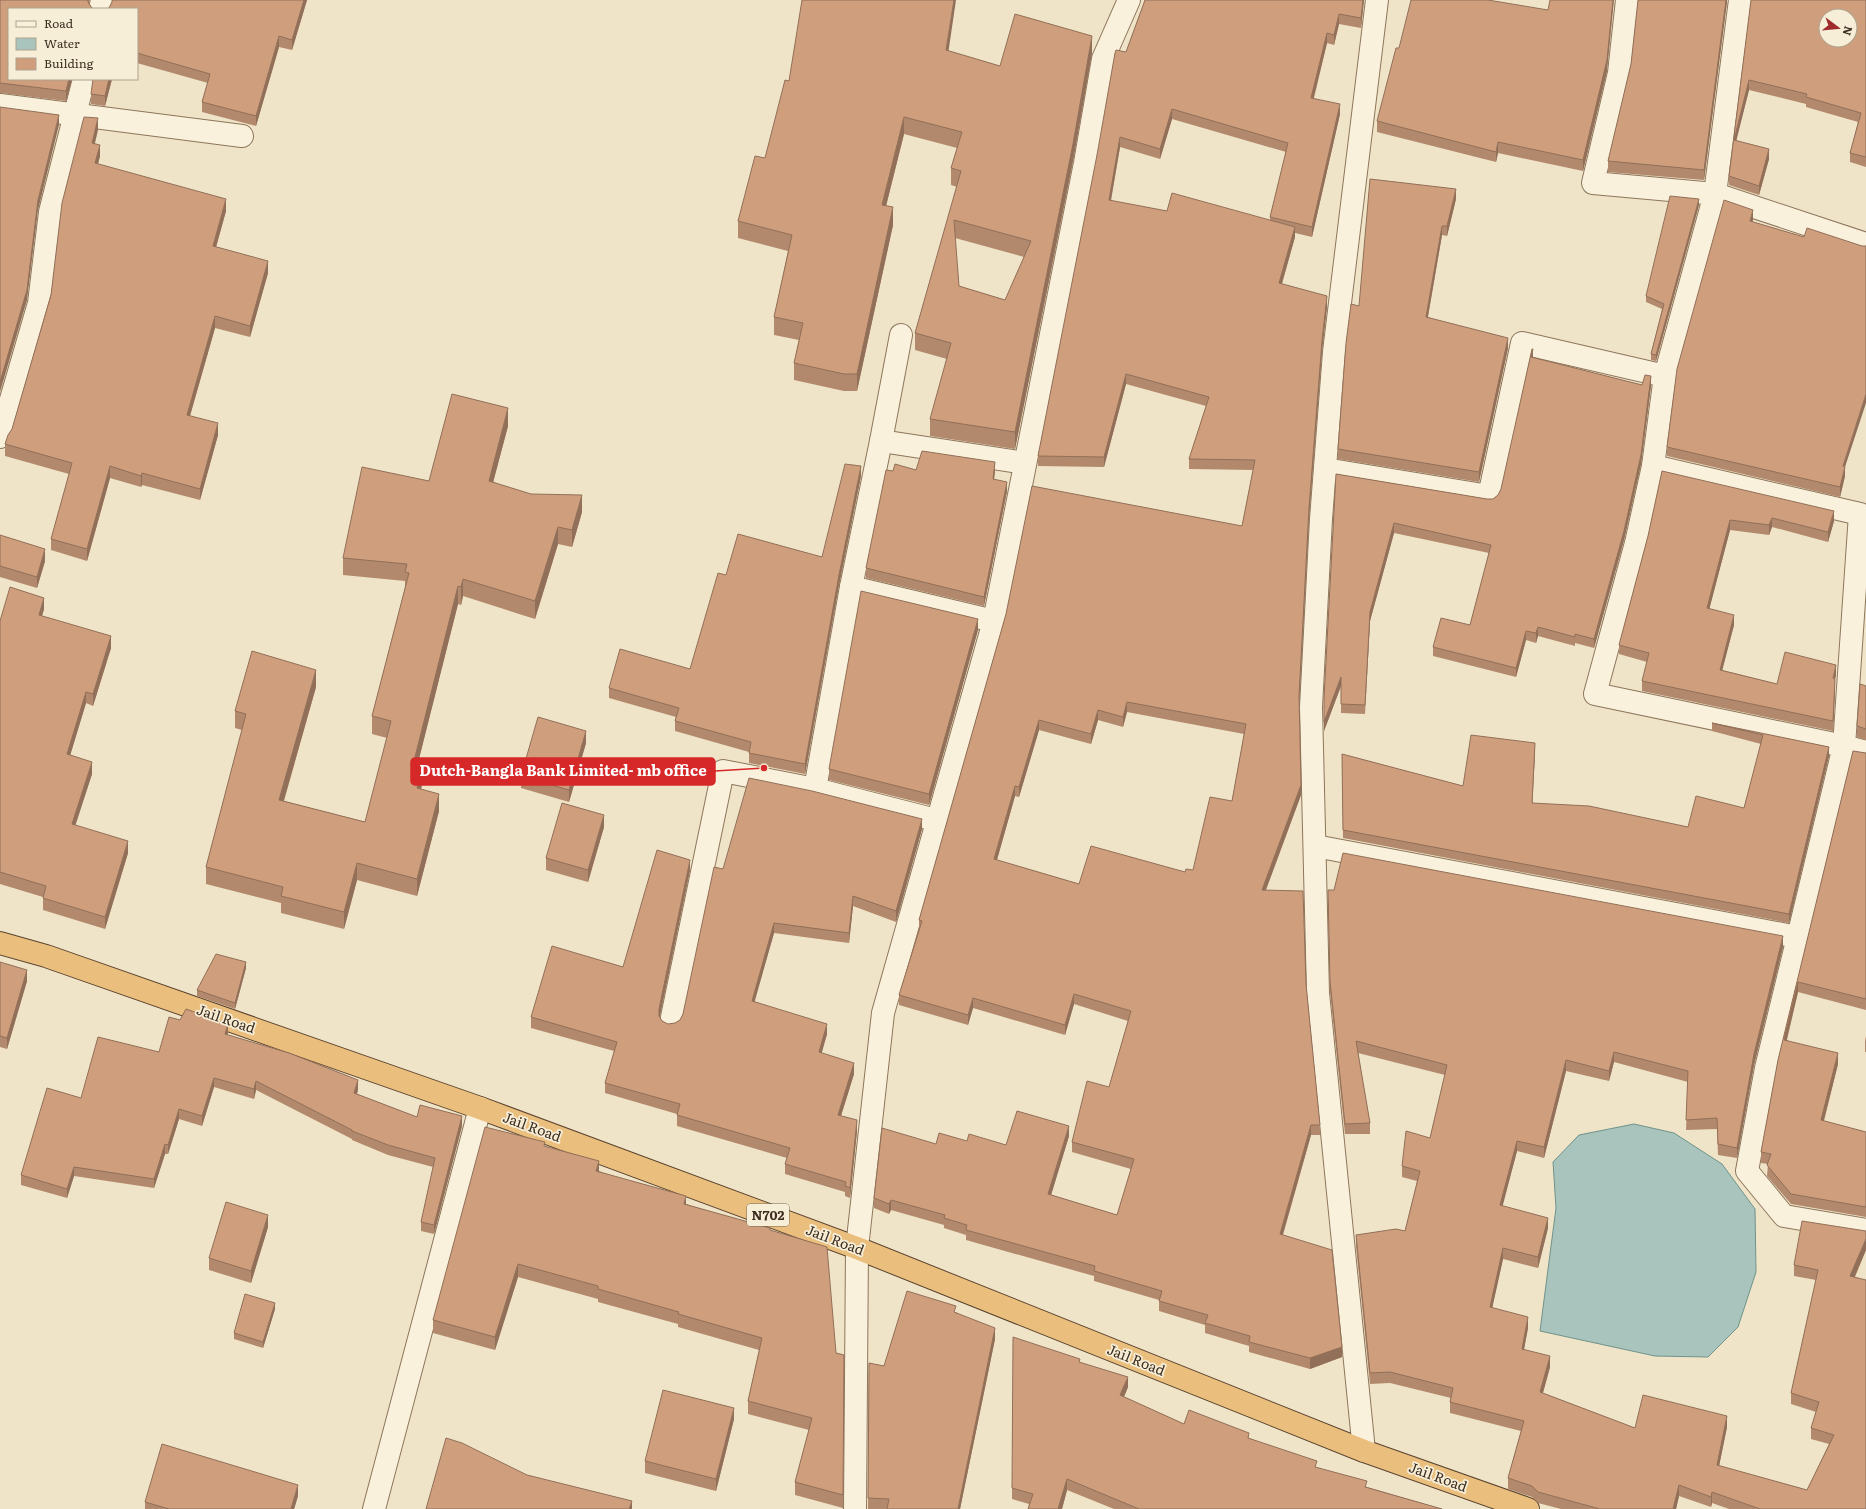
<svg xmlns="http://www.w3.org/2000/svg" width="1866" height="1509" viewBox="0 0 1866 1509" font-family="Literata,serif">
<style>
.water{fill:#a9c4bc;stroke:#6f938a}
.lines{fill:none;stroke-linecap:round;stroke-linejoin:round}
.minor-casing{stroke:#8d765c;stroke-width:24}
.trunk-casing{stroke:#5b4430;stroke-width:24}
.minor{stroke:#faf1dc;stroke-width:22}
.trunk{stroke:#eabe7c;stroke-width:22}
.wall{fill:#b2896c;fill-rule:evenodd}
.shaded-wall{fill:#916f58}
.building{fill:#cf9f7d;stroke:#916f58;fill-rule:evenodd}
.labels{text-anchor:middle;stroke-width:3.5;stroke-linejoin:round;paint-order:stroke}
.shield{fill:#f7eed8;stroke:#756857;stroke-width:1}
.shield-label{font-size:13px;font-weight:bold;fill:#3d2e20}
.street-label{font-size:14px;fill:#3d2e20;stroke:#f7eed8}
.leader{fill:none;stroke:#d62828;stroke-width:1.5}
.callout-dot{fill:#d62828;stroke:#f7eed8;stroke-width:1.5}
.callout{fill:#d62828;stroke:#d62828;stroke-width:1.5}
.callout-label{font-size:15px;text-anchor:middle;font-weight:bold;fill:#fff}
</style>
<rect width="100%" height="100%" fill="#f0e4c8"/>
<path class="water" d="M1634,1124L1674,1133L1722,1164L1755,1209L1756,1272L1738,1327L1708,1357L1655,1356L1540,1331L1556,1208L1553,1162L1579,1135Z"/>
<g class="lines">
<defs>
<g id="minor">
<path d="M1740,0L1715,194L1866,244"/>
<path d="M100,9L102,0"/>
<path d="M0,105L242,136"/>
<path d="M0,437L39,303L50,212L84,79"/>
<path d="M881,441L1025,463"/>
<path d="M1653,466L1665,376"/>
<path d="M1325,469L1489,496L1522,343L1665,376L1715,194L1593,183L1619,73L1627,0"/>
<path d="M851,587L994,621"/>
<path d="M815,789L851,587L881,441L901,335"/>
<path d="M1315,846L1798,937L1844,746L1860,514L1653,466L1636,543L1595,694L1844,746L1866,752"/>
<path d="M1798,937L1766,1068L1747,1171L1784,1216L1866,1230"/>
<path d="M671,1022L723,771L815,789L936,820"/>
<path d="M1364,1451L1318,993L1311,707L1321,519L1334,352L1377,0"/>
<path d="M374,1509L480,1108"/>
<path d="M855,1509L857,1248L883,1013L994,621L1085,163L1103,59L1129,0"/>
</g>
<path id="trunk" d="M0,943L46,956L480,1108L857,1248L1364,1451L1528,1509"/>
</defs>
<use href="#minor" class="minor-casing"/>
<use href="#trunk" class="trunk-casing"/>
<use href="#minor" class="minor"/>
<use href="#trunk" class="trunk"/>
</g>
<g class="wall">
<path d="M0,0H90L89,4L9,79H72L66,101L0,93Z"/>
<path d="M112,0H307L292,50L279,47L256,126L202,112V102L208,83L137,63V9L109,8L112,2Z"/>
<path d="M1145,0H1364L1361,28L1339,24L1334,45L1327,43L1314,98L1340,114L1312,237L1295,233V237L1282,284L1327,307L1322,351L1309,518L1299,703L1301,795L1266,890L1306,984L1320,1125V1135H1311L1283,1235L1342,1357L1310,1369L1249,1352V1346L1205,1333V1325L1159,1311V1300L1094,1281V1276L966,1240V1235L944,1228V1225L891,1210L889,1214L874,1208V1198L936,1144L967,1141L1006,1145L1069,1136L1051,1195L1117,1215L1131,1169L1072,1152V1142L1109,1087L1128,1021L1074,1004L1065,1035L973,1008L968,1025L899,1005V995L919,928V920L1006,614L1242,526L1253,470L1189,469V459L1206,406L1126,384L1104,467L1038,466V456L1126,52ZM1172,119L1286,152L1270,217V220L1167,211L1111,201L1120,147L1160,159ZM1127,712L1244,734L1232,801L1193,870L1185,872L1079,884L997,860L1015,796L1019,797L1039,730L1091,744L1098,720L1123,727Z"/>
<path d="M1727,0L1704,180L1608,172V161L1631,64Z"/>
<path d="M1751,0H1866V167L1850,162V153L1858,122L1806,107V104L1749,90L1736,140L1769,159L1759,195L1729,185V176Z"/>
<path d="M948,51L1000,66L1092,53L1073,161L1015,449L930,436V419L947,359L915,350V333L957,187L951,185V168L957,148L904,134L886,206L893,225L857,391H844L794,380V363L799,340L774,335V317L788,251L738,238V221L765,158L789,81ZM955,238L1024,257L1005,300L959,286Z"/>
<path d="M1607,71L1583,171L1498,153L1496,162L1377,132V121Z"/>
<path d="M112,79L105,106L91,104V94Z"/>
<path d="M98,130L95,143L100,156L98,164L226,211L216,247L268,273L250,337L215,328L190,416L218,435L200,500L142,485L141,487L110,478L87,561L51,550V539L69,474L5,456V444L12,429Z"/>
<path d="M1456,199L1447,236L1442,235L1428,317L1508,348L1479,482L1338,459V449L1359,306Z"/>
<path d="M1699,205L1656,361L1651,360V354L1662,309L1646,302V296Z"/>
<path d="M1753,220L1752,222L1804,237L1862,246L1845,467V476L1840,497L1667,456V447Z"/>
<path d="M1533,358L1642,385L1651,386L1641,464L1624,540L1594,648L1575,643V646L1538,636L1536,643L1526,640L1516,677L1433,656V647L1470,625L1489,553L1394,533L1370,621L1365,714L1341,713V686L1324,731V698L1336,474L1487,499H1493L1498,495L1501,489Z"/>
<path d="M508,426L493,482L582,512L572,547L558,544L535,619L463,596L461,605L458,604L419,758L424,777L421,789L439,811L417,896L357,880L344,929L281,913V903L206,884V867L242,730L235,728V711L316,687L284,801L365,822L387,738L372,734V716L405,588V581L343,575V558L429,481Z"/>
<path d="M916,470L995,471L994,479L1007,491L984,606L866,578V568L893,471Z"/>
<path d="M1662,471L1834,521L1828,542L1772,527L1769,535L1730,530L1709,609L1734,625L1722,670L1777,684L1836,675L1835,679V689L1833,731L1642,691V681L1647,662L1619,654V645L1648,536Z"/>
<path d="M861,476L839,585L805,774L749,763V752L675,731V721L676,717L609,698V688L690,669L726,575L822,557Z"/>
<path d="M0,535L45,561L37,588L0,577Z"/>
<path d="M44,609L42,616L111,648L93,706L86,703L70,755L92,774L75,825L128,853L105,929L43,910V897L0,884V621Z"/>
<path d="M978,630L929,805L829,780V769Z"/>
<path d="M1866,686V740L1857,737V726Z"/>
<path d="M1712,723L1829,747V756L1789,923L1343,838L1342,754L1463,786L1535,752L1532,803L1688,827L1744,808L1761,744L1712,731Z"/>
<path d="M586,743L569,802L521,788V776Z"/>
<path d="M1853,751L1866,753V1010L1798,992L1787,1040L1838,1064L1824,1121L1866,1132V1217L1791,1204L1767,1176L1768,1164L1761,1163V1152L1778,1060Z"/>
<path d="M604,827L588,882L546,870V858Z"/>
<path d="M922,829L896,922L853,906L849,943L774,933L754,1001L827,1034L821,1053L854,1074L841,1116L857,1131L850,1198L845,1196V1192L785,1174V1164L787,1158L677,1126V1114L605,1093V1083L614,1051L531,1028V1017L623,967L690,870L660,1016L662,1021L668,1024L675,1023L680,1020L683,1014L723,869Z"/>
<path d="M1328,901L1783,947L1754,1065L1737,1158L1718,1155L1717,1129L1686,1130L1688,1082L1614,1062L1609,1081L1566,1071L1544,1158L1517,1151L1502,1206L1548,1228L1538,1268L1503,1259L1492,1308L1528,1328L1524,1349L1550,1367L1543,1393L1635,1428L1727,1427L1719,1466L1807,1490L1829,1444L1811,1439V1428L1816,1412L1791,1404V1393L1816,1280L1794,1276V1265L1866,1239V1250L1855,1277L1866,1509H1729L1712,1503L1711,1507L1679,1496L1676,1509H1561L1538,1503L1532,1497L1508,1489V1478L1521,1431L1450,1413V1402L1451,1398L1390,1383L1370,1384L1356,1246V1235L1405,1231L1417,1181L1402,1177V1166L1430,1138L1445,1075L1358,1053L1370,1123V1134H1345L1330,992Z"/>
<path d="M0,962L27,981L7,1049L0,1047Z"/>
<path d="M246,968L235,1009L197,996V990Z"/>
<path d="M180,1020L228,1033L227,1035L358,1090L357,1094L417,1117L462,1126L434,1234L421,1231V1222L433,1167L388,1155L352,1140V1139L256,1090L254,1099L214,1087L202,1126L179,1119L168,1154H165L154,1188L74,1176L67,1198L21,1185V1175L81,1098L159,1052Z"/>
<path d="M1866,1036V1052H1865V1041Z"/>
<path d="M545,1147L599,1171L686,1204L770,1230L836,1353L844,1355L843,1508L795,1495V1482L809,1430L748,1414V1401L759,1350L678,1327V1324L598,1302V1299L518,1277L495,1350L433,1333V1320Z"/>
<path d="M268,1227L251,1283L209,1270V1258Z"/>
<path d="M275,1309L263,1348L234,1339V1333Z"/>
<path d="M956,1312L995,1339L960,1509H868L869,1363L884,1366Z"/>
<path d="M1080,1362L1128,1387L1124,1397L1184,1424L1249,1438L1317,1468L1367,1487L1442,1509H1114L1067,1490L1062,1509H1028L1029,1504L1012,1499V1488Z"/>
<path d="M734,1419L716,1491L645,1473V1461Z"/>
<path d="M298,1496L294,1509H145V1502Z"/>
</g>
<g class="shaded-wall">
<path d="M304,0H307L292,50V40Z"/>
<path d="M954,0H956L946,68V50Z"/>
<path d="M1363,0H1364L1361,28V18Z"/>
<path d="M1613,0H1614L1607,71L1583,171V160Z"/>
<path d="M1726,0H1727V2L1704,180V170Z"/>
<path d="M1339,14V24L1334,45V35Z"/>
<path d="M1327,33V43L1311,108V98Z"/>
<path d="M279,36V47L256,126V116Z"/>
<path d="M1092,36V53L1073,161L1015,449V432Z"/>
<path d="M69,79H72L66,101V91Z"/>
<path d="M109,79H112L105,106V96Z"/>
<path d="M1749,80V90L1734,150V140Z"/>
<path d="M1340,104V114L1312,237V227Z"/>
<path d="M1172,109V119L1160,159V149Z"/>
<path d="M59,115V125L38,210L27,300L0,392V382L38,200Z"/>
<path d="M904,117V134L882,222V205Z"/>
<path d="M98,118V130L92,154V143Z"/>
<path d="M1120,137V147L1109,210V200Z"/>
<path d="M1498,142V153L1496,162V152Z"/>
<path d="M100,145V156L95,175V163Z"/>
<path d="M1769,149V159L1759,195V186Z"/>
<path d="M1456,189V199L1447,236V226Z"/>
<path d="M226,199V211L213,258V246Z"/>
<path d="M1699,199V205L1656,361V355Z"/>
<path d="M893,207V225L857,391V374Z"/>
<path d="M1753,210V220L1750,231V221Z"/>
<path d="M1442,226V235L1426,327V317Z"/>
<path d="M1295,227V237L1279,293V283Z"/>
<path d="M268,261V273L250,337V326Z"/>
<path d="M1327,296V307L1322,351L1309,518L1299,706V696L1309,508L1322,341Z"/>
<path d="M215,316V328L187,426V415Z"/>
<path d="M1508,338V348L1479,482V472Z"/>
<path d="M1533,349V358L1531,357Z"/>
<path d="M1126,374V384L1104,467V457Z"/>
<path d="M1651,376V386L1641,464L1624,540L1594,648V639Z"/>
<path d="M1866,394V403L1845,467V476L1840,497V487L1843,466Z"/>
<path d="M508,408V426L489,498V481Z"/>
<path d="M218,423V435L200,500V489Z"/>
<path d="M995,462V471L993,488V479Z"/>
<path d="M110,466V478L87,561V549Z"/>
<path d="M861,466V476L839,585L805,774V764L839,575Z"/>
<path d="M142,473V485L141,487V476Z"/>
<path d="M1007,482V491L984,606V597Z"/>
<path d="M582,495V512L572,547V530Z"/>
<path d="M1834,511V521L1828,542V532Z"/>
<path d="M1772,518V527L1769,535V525Z"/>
<path d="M1730,520V530L1707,618V608Z"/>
<path d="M1394,523V533L1370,621L1365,714L1370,612Z"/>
<path d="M558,527V544L535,619V601Z"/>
<path d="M45,549V561L37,588V577Z"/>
<path d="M463,579V596L461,605V587Z"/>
<path d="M458,586V604L415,775V757Z"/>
<path d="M44,598V609L39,626V615Z"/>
<path d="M1734,615V625L1720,679V670Z"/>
<path d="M978,619V630L929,805V794Z"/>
<path d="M1538,627V636L1536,643V633Z"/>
<path d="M1526,631V640L1516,677V668Z"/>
<path d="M111,636V648L93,706V694Z"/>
<path d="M1836,665V675L1833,688V678Z"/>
<path d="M316,670V687L279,817V800Z"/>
<path d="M1341,677V686L1324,731V722Z"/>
<path d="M1835,679V689L1833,731V721Z"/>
<path d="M86,692V703L67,766V754Z"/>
<path d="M1127,702V712L1123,727V717Z"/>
<path d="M1098,710V720L1091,744V734Z"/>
<path d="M1039,720V730L1019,797V787Z"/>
<path d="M586,731V743L569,802V790Z"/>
<path d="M1535,743V752L1532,812V803Z"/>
<path d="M1829,747V756L1789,923V914Z"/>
<path d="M424,760V777L417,805V788Z"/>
<path d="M92,762V774L72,836V824Z"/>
<path d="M1301,785V795L1262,900V890Z"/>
<path d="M1015,786V796L994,870V859Z"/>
<path d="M439,794V811L417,896V879Z"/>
<path d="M604,815V827L588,882V870Z"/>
<path d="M922,819V829L896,922V911Z"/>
<path d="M128,841V853L105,929V917Z"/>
<path d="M690,860V870L659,1020V1009Z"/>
<path d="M357,863V880L344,929V912Z"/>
<path d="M853,896V906L849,943V933Z"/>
<path d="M774,923V933L752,1011V1001Z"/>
<path d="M1783,936V947L1754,1065L1737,1158V1148L1754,1054Z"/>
<path d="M246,962V968L235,1009V1003Z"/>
<path d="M27,970V981L7,1049V1038Z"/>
<path d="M1798,982V992L1784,1050V1040Z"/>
<path d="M1074,994V1004L1065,1035V1025Z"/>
<path d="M973,998V1008L968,1025V1015Z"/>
<path d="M228,1024V1033L225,1043V1034Z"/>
<path d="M827,1024V1034L819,1063V1052Z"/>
<path d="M1614,1052V1062L1609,1081V1071Z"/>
<path d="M1838,1053V1064L1821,1131V1120Z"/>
<path d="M1566,1060V1071L1544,1158V1147Z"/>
<path d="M854,1063V1074L838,1125V1115Z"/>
<path d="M214,1078V1087L202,1126V1116Z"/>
<path d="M358,1080V1090L354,1102V1093Z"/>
<path d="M256,1081V1090L254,1099V1089Z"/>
<path d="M179,1109V1119L168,1154V1145Z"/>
<path d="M462,1116V1126L434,1234V1225Z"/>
<path d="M857,1120V1131L850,1198V1188Z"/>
<path d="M1311,1125V1135L1280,1244V1234Z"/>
<path d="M1069,1126V1136L1048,1205V1194Z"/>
<path d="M1517,1141V1151L1500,1216V1205Z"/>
<path d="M165,1144V1154L154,1188V1179Z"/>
<path d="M599,1161V1174L596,1171Z"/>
<path d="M74,1167V1176L67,1198V1189Z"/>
<path d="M686,1196V1209L684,1204Z"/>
<path d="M891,1200V1210L889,1214V1204Z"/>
<path d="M268,1215V1227L251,1283V1271Z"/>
<path d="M1548,1218V1228L1538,1268V1257Z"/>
<path d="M1866,1239V1250L1850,1287V1276Z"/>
<path d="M1503,1248V1259L1490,1318V1307Z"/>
<path d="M518,1264V1277L495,1350V1337Z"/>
<path d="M275,1303V1309L263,1348V1342Z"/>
<path d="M1528,1317V1328L1522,1360V1349Z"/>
<path d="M995,1328V1339L960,1509H958Z"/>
<path d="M1342,1347V1357L1310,1369V1358Z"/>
<path d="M1550,1356V1367L1540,1403V1392Z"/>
<path d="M1128,1377V1387L1120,1406V1395Z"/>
<path d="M734,1408V1419L716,1491V1479Z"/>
<path d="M1727,1416V1427L1717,1476V1465Z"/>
<path d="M1067,1479V1490L1062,1509H1058Z"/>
<path d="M298,1485V1496L294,1509H291Z"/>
<path d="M1679,1485V1496L1676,1509H1673Z"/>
<path d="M1712,1492V1503L1711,1507V1497Z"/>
<path d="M632,1501V1509H629Z"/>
</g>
<g class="building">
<path d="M0,0H88V2L92,8L93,9H9V79H69L66,91L0,83Z"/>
<path d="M112,0H304L292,40L279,36L256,116L202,102L210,74L137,53V9H106L109,8L112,2Z"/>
<path d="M802,0H954L946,50L1000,66L1015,14L1092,36L1073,144L1015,432L930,419L951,343L915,333L961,171L951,168L962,132L904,117L882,205L893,207L857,374H844L794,363L803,323L774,317L792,235L738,221L755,156L765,158L785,80L789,81ZM954,220L1031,241L1005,300L959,286Z"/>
<path d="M1145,0H1363L1361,18L1339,14L1334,35L1327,33L1311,98L1340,104L1312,227L1270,217L1288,143L1172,109L1160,149L1120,137L1109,200L1167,211L1172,193L1295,227L1279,283L1327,296L1322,341L1309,508L1299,696L1301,785L1262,890L1303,891L1306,984L1320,1125H1311L1280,1234L1332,1250L1342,1347L1310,1358L1249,1342L1250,1336L1205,1323L1208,1315L1159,1301L1162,1291L1094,1271L1095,1266L966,1230L967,1225L944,1218L945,1215L891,1200L889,1204L874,1198L882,1128L936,1144L939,1133L967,1141L969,1134L1006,1145L1017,1111L1069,1126L1048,1194L1117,1215L1134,1159L1072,1142L1087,1081L1109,1087L1131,1011L1074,994L1065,1025L973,998L968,1015L899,995L922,921L919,920L1006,614L1032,486L1242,526L1255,460L1189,459L1209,397L1126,374L1104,457L1038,456L1097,155L1115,53L1116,50L1126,52ZM1127,702L1246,724L1232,801L1210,797L1193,870L1186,869L1185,872L1091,846L1079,884L994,859L1015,786L1019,787L1039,720L1091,734L1098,710L1123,717Z"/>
<path d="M1411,0H1488L1548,10L1550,0H1613L1607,60L1583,160L1498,142L1496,152L1377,121L1396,48H1399Z"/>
<path d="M1638,0H1726L1704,170L1608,161L1631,64Z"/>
<path d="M1751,0H1866V157L1850,153L1861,113L1806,97L1807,94L1749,80L1734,140L1769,149L1759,186L1729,176ZM1826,16H1850V40H1826Z"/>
<path d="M93,79H109L105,96L91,94Z"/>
<path d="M0,107L59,115L38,200L27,290L0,382Z"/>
<path d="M84,117L98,118L92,143L100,145L95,163L226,199L213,246L268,261L250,326L215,316L187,415L218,423L200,489L142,473L141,476L110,466L87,549L51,539L72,463L5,444L8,435L12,429L51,295L62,203Z"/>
<path d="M1370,179L1456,189L1447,226H1442L1426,317L1508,338L1479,472L1338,449L1346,343L1351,304L1359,306Z"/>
<path d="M1670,196L1699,199L1656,355L1651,354L1664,304L1646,296Z"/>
<path d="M1724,200L1753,210L1750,221L1804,237L1807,228L1862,246H1866V394L1843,466L1845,467L1840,487L1667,447L1677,369Z"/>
<path d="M1532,349H1533L1531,357L1642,385L1645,375L1651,376L1641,455L1624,531L1594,639L1575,634V637L1538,627L1536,633L1526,631L1516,668L1433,647L1441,618L1470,625L1491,545L1394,523L1370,612L1365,705L1341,704V677L1324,722V698L1336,474L1487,499H1493L1498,495L1501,489Z"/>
<path d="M452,394L508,408L489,481L531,494L582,495L572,530L558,527L535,601L463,579L461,587L458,586L415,757L424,760L417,788L439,794L417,879L357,863L344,912L281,896L283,887L206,867L246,714L235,711L252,651L316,670L279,800L365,822L391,721L372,716L409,573L405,572L407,564L343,558L362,467L429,481Z"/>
<path d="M922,451L995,462L993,479L1007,482L984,597L866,568L886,470L893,471L895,464L916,470Z"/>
<path d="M845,464L861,466L839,575L805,764L749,753L751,742L675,721L679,708L609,688L620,649L690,669L718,573L726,575L738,534L822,557Z"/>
<path d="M1662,471L1834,511L1828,532L1772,518L1769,525L1730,520L1707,608L1734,615L1720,670L1777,684L1785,652L1836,665L1833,678L1835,679L1833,721L1642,681L1649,653L1619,645L1648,536Z"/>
<path d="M0,535L45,549L37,577L0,566Z"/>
<path d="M10,587L44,598L39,615L111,636L93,694L86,692L67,754L92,762L72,824L128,841L105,917L43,898L46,886L0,872V621Z"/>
<path d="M861,591L978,619L929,794L829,769Z"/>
<path d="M1860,684L1866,686V729L1857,726Z"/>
<path d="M538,717L586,731L569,790L521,776Z"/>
<path d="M1712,723L1829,747L1789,914L1343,830L1342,754L1463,786L1471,735L1535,743L1532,803L1589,806L1688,827L1696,796L1744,808L1763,735Z"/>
<path d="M1853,751L1866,753V999L1798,982L1784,1040L1838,1053L1821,1120L1866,1132V1207L1791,1194L1767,1165L1771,1154L1761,1152L1778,1060Z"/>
<path d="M749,778L812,791L922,819L896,911L853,896L849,933L774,923L752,1001L827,1024L819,1052L854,1063L838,1115L857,1120L850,1188L845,1186L846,1182L785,1164L790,1148L677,1115L680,1104L605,1083L617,1042L531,1017L552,946L623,967L657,850L690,860L659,1009V1016L662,1021L668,1024L675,1023L680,1020L683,1014L714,867L723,869Z"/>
<path d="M562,803L604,815L588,870L546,858Z"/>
<path d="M1343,853L1783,936L1754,1054L1737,1148L1718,1144L1717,1118L1686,1120L1688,1071L1614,1052L1609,1071L1566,1060L1544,1147L1517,1141L1500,1205L1548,1218L1538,1257L1503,1248L1490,1307L1528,1317L1522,1349L1550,1356L1540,1392L1635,1428L1643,1395L1727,1416L1717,1465L1807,1490L1834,1435L1811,1428L1819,1402L1791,1393L1818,1270L1794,1265L1802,1221L1866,1231V1239L1850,1276L1866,1280V1509H1760L1712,1492L1711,1497L1679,1485L1673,1509H1600L1538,1492L1532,1486L1508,1478L1524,1421L1450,1402L1453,1388L1390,1372L1370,1373L1356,1235L1396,1229L1405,1231L1420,1171L1402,1166L1406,1131L1430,1138L1447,1065L1356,1041L1370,1123L1345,1124L1330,981L1328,890H1334Z"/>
<path d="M216,954L246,962L235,1003L197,990Z"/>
<path d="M0,962L27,970L7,1038L0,1036Z"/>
<path d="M186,1009L228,1024L225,1034L289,1053L358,1080L354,1093L417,1117L420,1105L462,1116L434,1225L421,1222L435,1158L388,1145L352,1131V1130L256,1081L254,1089L214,1078L202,1116L179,1109L168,1145L165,1144L154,1179L74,1167L67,1189L21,1175L47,1088L81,1098L98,1037L159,1052L169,1017L180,1020Z"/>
<path d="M485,1127L545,1142L544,1146L599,1161L596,1171L686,1196L684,1204L770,1228V1230L827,1247L836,1353L844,1355L843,1495L795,1482L812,1418L748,1401L762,1338L678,1314L679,1312L598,1289V1286L518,1264L495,1337L433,1320Z"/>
<path d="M226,1202L268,1215L251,1271L209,1258Z"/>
<path d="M907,1291L956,1306L954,1312L995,1328L958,1509H887L889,1499L868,1498L869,1363L884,1366Z"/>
<path d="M245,1294L275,1303L263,1342L234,1333Z"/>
<path d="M1013,1337L1080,1359L1079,1362L1128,1377L1120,1395L1184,1424L1189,1410L1249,1433L1248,1438L1317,1461L1315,1467L1367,1481L1365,1487L1442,1509H1139L1067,1479L1058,1509H1028L1033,1494L1012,1488Z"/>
<path d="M663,1390L734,1408L716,1479L645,1461Z"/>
<path d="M446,1438L462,1443L527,1475L632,1501L629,1509H426Z"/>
<path d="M162,1444L298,1485L291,1509H169L145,1502Z"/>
</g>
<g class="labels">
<rect class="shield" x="747" y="1204" width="42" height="22" rx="3"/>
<g class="shield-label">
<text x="768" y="1220">N702</text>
</g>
<g class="street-label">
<text transform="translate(226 1019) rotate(19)" y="5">Jail Road</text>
<text transform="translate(532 1127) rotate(20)" y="5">Jail Road</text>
<text transform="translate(835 1240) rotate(21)" y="5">Jail Road</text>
<text transform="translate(1136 1360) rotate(22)" y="5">Jail Road</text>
<text transform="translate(1438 1477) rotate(20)" y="5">Jail Road</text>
</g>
</g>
<path class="leader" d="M764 768L715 771"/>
<circle class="callout-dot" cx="764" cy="768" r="4"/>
<rect class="callout" x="411" y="758" width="304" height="27" rx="4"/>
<g class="callout-label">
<text x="563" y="776">Dutch-Bangla Bank Limited- mb office</text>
</g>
<rect x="8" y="8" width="130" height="72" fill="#f7eed8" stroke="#ada18e"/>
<rect x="16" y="21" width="20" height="6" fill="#faf1dc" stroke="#ada18e"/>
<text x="44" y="28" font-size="12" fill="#3d2e20">Road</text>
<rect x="16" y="38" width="20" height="12" fill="#a9c4bc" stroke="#ada18e"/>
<text x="44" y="48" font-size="12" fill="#3d2e20">Water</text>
<rect x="16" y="58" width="20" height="12" fill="#cf9f7d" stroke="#ada18e"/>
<text x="44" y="68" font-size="12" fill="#3d2e20">Building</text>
<g transform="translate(1838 28) rotate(106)"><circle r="19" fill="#f7eed8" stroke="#ada18e"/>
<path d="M0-3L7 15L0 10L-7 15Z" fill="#9e2a2b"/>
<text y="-6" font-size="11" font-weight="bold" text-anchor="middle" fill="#3d2e20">N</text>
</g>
</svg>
